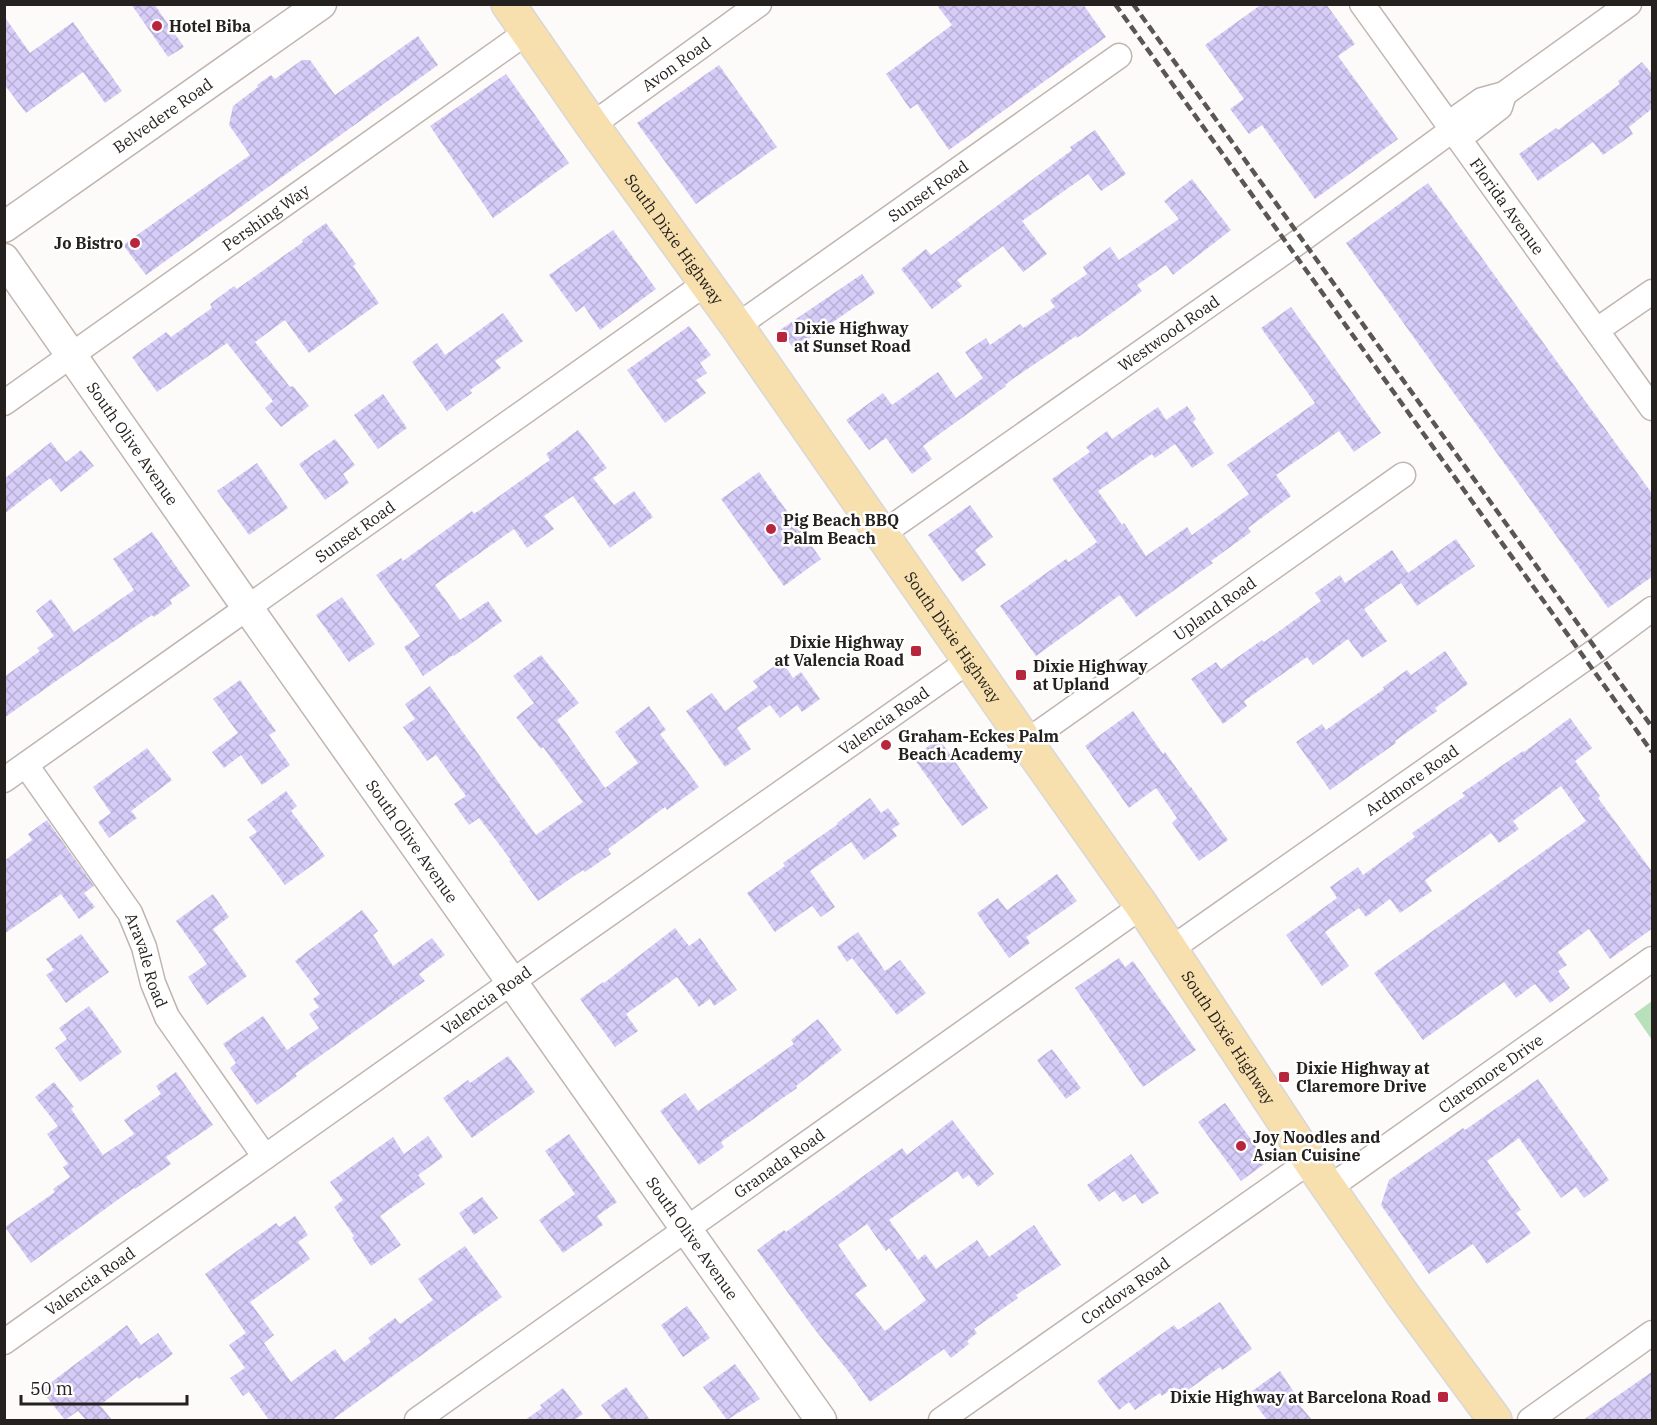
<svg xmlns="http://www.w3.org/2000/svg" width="1657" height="1425" viewBox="0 0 1657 1425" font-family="'IBM Plex Serif',serif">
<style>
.grass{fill:#b7e0bb}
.building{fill:url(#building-cross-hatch);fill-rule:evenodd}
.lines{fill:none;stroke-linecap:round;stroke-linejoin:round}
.minor-casing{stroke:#c0b5af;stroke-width:27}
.tertiary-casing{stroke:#c0b5af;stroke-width:33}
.primary-casing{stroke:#d8d7d6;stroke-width:36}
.minor{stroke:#fff;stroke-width:24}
.tertiary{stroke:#fff;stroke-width:30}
.primary{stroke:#f7e0ae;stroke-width:33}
.rail{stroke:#5a5654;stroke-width:4.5;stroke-dasharray:9 4.5;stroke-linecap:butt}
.poi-dot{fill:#b8263e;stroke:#fff;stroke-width:2}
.labels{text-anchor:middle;stroke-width:5;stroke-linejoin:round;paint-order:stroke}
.poi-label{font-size:16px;font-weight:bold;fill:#25211e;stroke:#fff;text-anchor:start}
.street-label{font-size:16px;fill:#25211e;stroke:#fff}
</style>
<defs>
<pattern id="building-cross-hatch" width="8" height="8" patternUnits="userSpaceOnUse" patternTransform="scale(1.5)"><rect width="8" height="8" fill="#d6ccf8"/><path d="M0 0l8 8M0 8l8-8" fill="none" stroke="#b8afd4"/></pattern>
</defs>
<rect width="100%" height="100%" fill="#fdfbfa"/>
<path class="grass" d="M1652,1001V1040L1634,1014Z"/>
<g class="building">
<path d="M131,4H154L184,47L168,57Z"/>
<path d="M936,4H1083L1106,37L949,150L917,104L910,109L886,74L952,25Z"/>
<path d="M1262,4H1326L1355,44L1338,56L1398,139L1315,199L1262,125L1249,134L1230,109L1244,99L1205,45Z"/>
<path d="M4,16L30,53L73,22L122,91L105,103L83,72L26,113L4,84Z"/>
<path d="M418,36L438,65L146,275L123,245L250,155L229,125L233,106L258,87L257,85L271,75L275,79L302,60H310L335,95Z"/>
<path d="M1642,62L1653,75V108L1629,127L1633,134L1603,155L1593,142L1538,181L1519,154L1556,128L1558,130L1620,84L1618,81Z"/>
<path d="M719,65L777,147L696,204L637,123Z"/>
<path d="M506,74L569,163L493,218L430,126Z"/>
<path d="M1095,130L1126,174L1101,191L1088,174L1022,221L1047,254L1023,272L1003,246L957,280L962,286L932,309L901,269L926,249L931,255L1072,150L1070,147Z"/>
<path d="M1192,179L1231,230L1173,275L1166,265L1137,285L1142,291L1077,338L1076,336L1014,378L1005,385L1006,386L923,446L932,459L912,474L886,438L869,450L846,420L883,393L892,405L938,372L956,398L983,378L965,352L986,338L990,345L1020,324L1023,328L1055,307L1050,300L1087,274L1083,267L1110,247L1119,260L1179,219L1164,201Z"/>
<path d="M1428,183L1653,495V576L1608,608L1346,243Z"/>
<path d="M326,223L356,264L353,266L379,303L309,353L285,320L255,342L290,387L293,386L309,406L281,427L265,408L273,401L227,343L157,392L132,357L166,332L171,337L212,308L210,304L234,286L237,289L303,242L302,240Z"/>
<path d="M613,230L656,289L600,330L584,306L576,312L549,275Z"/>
<path d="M862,274L875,293L794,349L780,330Z"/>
<path d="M1291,307L1381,433L1354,452L1339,431L1276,475L1291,496L1248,528L1251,532L1211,561L1213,563L1136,617L1120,595L1036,656L1000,606L1066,559L1069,562L1097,542L1052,479L1090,452L1086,447L1107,431L1112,439L1158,407L1166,420L1187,406L1196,419L1193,422L1214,453L1192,468L1175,444L1155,458L1152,454L1098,491L1122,525L1124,523L1146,556L1187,527L1192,535L1249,494L1227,465L1315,403L1261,328Z"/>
<path d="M503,313L523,341L495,361L501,368L470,390L472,393L447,411L412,362L437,343L445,355Z"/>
<path d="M689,326L711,355L700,363L707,373L696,380L706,393L665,423L627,370Z"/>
<path d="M383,394L407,428L378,449L354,415Z"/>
<path d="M578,430L607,468L593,478L614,505L634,491L653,517L610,548L573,496L544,516L554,529L527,548L514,529L435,585L460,620L488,601L502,621L454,656L453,655L423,676L404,647L420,636L376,575L401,558L403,561L472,511L474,514L550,460L546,454Z"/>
<path d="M335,439L355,465L343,474L349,483L325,500L299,464Z"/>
<path d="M51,442L66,462L81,450L94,466L61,492L50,478L4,514V479Z"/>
<path d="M257,463L288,508L249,535L217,491Z"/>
<path d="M759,472L821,559L784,586L721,499Z"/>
<path d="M970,505L993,537L975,550L986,565L962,582L928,535Z"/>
<path d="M152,532L190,586L170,600L172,604L154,617L152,615L59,679L4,718V677L40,651L37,648L54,636L36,611L51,599L74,632L134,590L113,559Z"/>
<path d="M1456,539L1475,566L1417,606L1401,583L1364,609L1387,641L1362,658L1348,639L1313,665L1307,657L1244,701L1247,706L1223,724L1191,679L1216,662L1221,669L1262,640L1264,642L1321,601L1315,593L1340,575L1345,583L1392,550L1408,573Z"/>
<path d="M342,597L375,644L349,662L316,615Z"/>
<path d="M1445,651L1468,684L1435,708L1437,711L1395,741L1396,743L1330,790L1296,742L1322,724L1326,730L1384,689L1383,687L1407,670L1411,675Z"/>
<path d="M541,655L579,703L557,720L605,788L638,763L615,732L649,706L666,730L660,734L699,787L667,810L665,807L608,849L611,854L585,872L583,870L538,901L509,861L511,860L479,818L469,825L454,804L466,796L436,755L427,761L403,727L415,719L405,704L430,686L536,835L583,802L543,747L541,749L516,717L534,703L513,676Z"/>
<path d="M782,661L793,678L801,672L820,699L802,712L797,705L780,718L770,705L737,728L751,749L725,767L686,711L712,693L725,711L758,687L753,681Z"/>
<path d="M240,680L276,731L269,735L290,765L262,785L241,755L224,768L212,752L238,733L213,699Z"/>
<path d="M1133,711L1163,754L1165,752L1190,787H1191L1228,840L1199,861L1172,823L1177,818L1156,788L1129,808L1085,746Z"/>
<path d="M1570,718L1592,748L1575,761L1600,796L1598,798L1653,873V928L1610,959L1589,929L1558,952L1567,965L1558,971L1570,988L1550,1003L1535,984L1516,998L1504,982L1423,1040L1374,973L1586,821L1561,786L1513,821L1519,829L1499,843L1491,833L1425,880L1432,891L1400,913L1390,899L1366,917L1359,908L1325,932L1349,966L1322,986L1286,935L1337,898L1330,887L1358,867L1363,875L1415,837L1412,833L1465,796L1462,793L1523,751L1524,752Z"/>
<path d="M939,739L988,808L962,826L913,757Z"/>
<path d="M147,748L172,780L131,811L137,818L109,838L98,822L111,813L93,787Z"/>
<path d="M286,791L297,806L291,811L325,856L285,885L249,837L257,832L247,820Z"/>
<path d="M870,798L881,813L888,808L900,824L892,829L897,836L864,860L851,842L810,871L835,907L821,917L812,906L775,932L747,893L785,866L783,863L838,824L837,823Z"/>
<path d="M47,820L94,886L84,893L95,907L79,919L61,894L4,934V861L32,840L28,834Z"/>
<path d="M1057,874L1077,901L1026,937L1030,943L1009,958L977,913L998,898L1007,910Z"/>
<path d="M213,894L229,917L213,929L247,976L207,1005L188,977L207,964L176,921Z"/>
<path d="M362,910L378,931L373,935L393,966L432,938L445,955L419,974L425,981L295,1074L297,1076L257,1105L230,1068L236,1063L223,1044L263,1016L287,1050L319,1028L309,1014L319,1007L313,999L320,994L295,961Z"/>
<path d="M675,928L689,946L700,938L737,990L714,1006L710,999L699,1007L677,977L626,1014L638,1031L615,1047L580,999L603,982L604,983Z"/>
<path d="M858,932L885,971L900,960L926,993L897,1015L852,958L847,962L837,947Z"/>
<path d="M81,934L109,972L66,1003L46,975L54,970L46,959Z"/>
<path d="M1119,958L1125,967L1133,961L1196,1050L1143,1087L1075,988Z"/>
<path d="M89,1006L122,1052L80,1082L55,1048L67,1039L59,1028Z"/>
<path d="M818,1019L842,1050L796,1086L797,1088L721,1142L724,1147L699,1165L660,1111L685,1093L698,1111L794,1044L791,1040Z"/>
<path d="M1052,1049L1081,1088L1066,1099L1037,1060Z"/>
<path d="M508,1056L535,1092L472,1138L443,1098L468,1080L470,1083Z"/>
<path d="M176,1072L213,1125L166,1157L171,1164L135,1189L134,1188L31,1263L5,1227L55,1192L53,1189L70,1177L63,1167L68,1164L47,1134L58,1126L35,1097L54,1082L74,1107L71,1109L103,1155L134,1134L124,1120L161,1094L156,1086Z"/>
<path d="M1538,1079L1609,1180L1584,1198L1576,1187L1561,1198L1519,1138L1487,1161L1521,1210L1516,1213L1531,1233L1487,1264L1473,1244L1429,1274L1381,1205L1389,1180L1463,1128L1465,1130Z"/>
<path d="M1225,1103L1267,1162L1241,1181L1198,1122Z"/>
<path d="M952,1120L994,1174L978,1187L969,1175L963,1179L957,1171L889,1220L918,1260L925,1254L936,1269L977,1240L989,1257L1034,1225L1061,1265L1016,1295L1018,1298L974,1329L977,1333L967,1341L969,1344L951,1358L944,1349L870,1402L848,1371L812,1326L757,1250L784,1230L786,1232L902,1148L907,1155ZM867,1224L886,1251L889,1248L926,1300L885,1331L855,1294L867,1286L838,1245Z"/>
<path d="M569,1134L617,1202L597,1216L603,1225L563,1253L539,1220L575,1194L545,1151Z"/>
<path d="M428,1136L443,1157L418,1175L425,1184L380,1216L401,1245L371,1266L352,1238L354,1236L334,1207L343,1200L330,1182L393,1137L404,1154Z"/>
<path d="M1131,1154L1159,1193L1142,1204L1135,1194L1123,1202L1114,1191L1099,1202L1087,1185Z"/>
<path d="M482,1197L498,1218L474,1235L459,1213Z"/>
<path d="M295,1216L308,1235L298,1242L310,1259L250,1302L274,1335L264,1343L291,1382L335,1349L344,1362L371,1342L368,1338L395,1318L400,1324L433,1300L418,1279L465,1246L502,1297L332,1420H269L249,1392L243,1396L230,1378L245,1368L229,1345L246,1333L205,1274L276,1223L279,1227Z"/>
<path d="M1220,1302L1252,1349L1222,1370L1220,1367L1181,1395L1174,1387L1162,1396L1160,1393L1135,1410L1129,1402L1119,1410L1097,1381L1174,1325L1178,1330Z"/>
<path d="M687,1306L710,1338L683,1357L661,1325Z"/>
<path d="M127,1325L141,1345L158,1333L173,1354L139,1379L137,1377L100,1405L112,1420H86L78,1411L65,1420L41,1390Z"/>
<path d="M735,1364L760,1399L727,1420L703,1387Z"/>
<path d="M1280,1371L1299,1400L1297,1402L1312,1420H1267L1248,1394Z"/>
<path d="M1653,1371V1420H1583Z"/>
<path d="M626,1387L650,1420H612L601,1405Z"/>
<path d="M563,1388L583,1414L574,1420H525L542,1408L540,1405Z"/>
</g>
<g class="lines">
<defs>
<g id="minor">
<path id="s1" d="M1362,4L1652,408"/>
<path id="s2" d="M592,125L759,4"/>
<path d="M1452,130L1469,131L1500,107L1504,94"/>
<path id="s3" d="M737,326L1119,56"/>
<path d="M1597,330L1652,292"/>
<path id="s4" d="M4,403L527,32"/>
<path id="s5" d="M882,534L1290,248L1433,144L1452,130L1458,117L1482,100L1504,94L1629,4"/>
<path id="s6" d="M1026,742L1403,475"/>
<path id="s7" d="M26,765L130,913L144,947L153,983L167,1017L265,1157"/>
<path id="s8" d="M4,780L706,283"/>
<path id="s9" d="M1171,949L1597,650L1652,609"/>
<path id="s10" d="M1329,1188L1652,959"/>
<path id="s11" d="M4,1342L533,967L970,660"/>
<path id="s12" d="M417,1420L1142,906"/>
<path id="s13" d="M941,1420L1310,1161"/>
<path d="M1530,1420L1652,1333"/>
</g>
<g id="tertiary">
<path id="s14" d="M4,227L321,4"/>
<path id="s15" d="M4,259L247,607L821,1420"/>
</g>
<g id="primary">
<path id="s16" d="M508,4L592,125L737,326L1026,742L1142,906L1310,1161L1403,1295L1495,1420"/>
</g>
</defs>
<use href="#minor" class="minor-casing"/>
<use href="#tertiary" class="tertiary-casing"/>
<use href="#primary" class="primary-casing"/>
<use href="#minor" class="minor"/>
<use href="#tertiary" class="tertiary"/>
<use href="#primary" class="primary"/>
<g class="rail">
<path d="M1115,4L1652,752"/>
<path d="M1133,4L1652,727"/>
</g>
</g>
<g class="poi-dot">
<circle cx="157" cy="26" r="6"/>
<circle cx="135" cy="243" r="6"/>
<rect x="776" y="331" width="12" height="12" rx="3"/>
<circle cx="771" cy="529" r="6"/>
<rect x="910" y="645" width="12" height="12" rx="3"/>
<rect x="1015" y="669" width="12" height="12" rx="3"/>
<circle cx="886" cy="745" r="6"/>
<rect x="1278" y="1071" width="12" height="12" rx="3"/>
<circle cx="1241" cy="1146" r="6"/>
<rect x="1437" y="1391" width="12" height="12" rx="3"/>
</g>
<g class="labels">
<g class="poi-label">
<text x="169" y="32">Hotel Biba</text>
<text x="123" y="249" text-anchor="end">Jo Bistro</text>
<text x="794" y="334">Dixie Highway<tspan x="794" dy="18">at Sunset Road</tspan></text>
<text x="783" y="526">Pig Beach BBQ<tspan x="783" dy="18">Palm Beach</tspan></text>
<text x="904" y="648" text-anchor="end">Dixie Highway<tspan x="904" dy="18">at Valencia Road</tspan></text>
<text x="1033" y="672">Dixie Highway<tspan x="1033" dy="18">at Upland</tspan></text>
<text x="898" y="742">Graham-Eckes Palm<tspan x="898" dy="18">Beach Academy</tspan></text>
<text x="1296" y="1074">Dixie Highway at<tspan x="1296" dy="18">Claremore Drive</tspan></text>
<text x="1253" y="1143">Joy Noodles and<tspan x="1253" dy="18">Asian Cuisine</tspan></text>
<text x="1431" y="1403" text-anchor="end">Dixie Highway at Barcelona Road</text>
</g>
<g class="street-label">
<text dy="6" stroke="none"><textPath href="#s2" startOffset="104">Avon Road</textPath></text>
<text dy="6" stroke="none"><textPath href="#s14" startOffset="194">Belvedere Road</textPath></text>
<text dy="6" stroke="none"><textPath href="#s3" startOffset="234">Sunset Road</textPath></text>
<text dy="6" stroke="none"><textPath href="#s1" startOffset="249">Florida Avenue</textPath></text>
<text dy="6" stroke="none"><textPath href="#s4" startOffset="321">Pershing Way</textPath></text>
<text dy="6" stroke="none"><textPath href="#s16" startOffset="288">South Dixie Highway</textPath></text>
<text dy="6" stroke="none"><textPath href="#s5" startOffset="350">Westwood Road</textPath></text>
<text dy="6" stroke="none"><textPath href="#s15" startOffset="225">South Olive Avenue</textPath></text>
<text dy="6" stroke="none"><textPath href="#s8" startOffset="430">Sunset Road</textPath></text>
<text dy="6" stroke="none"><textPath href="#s6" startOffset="231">Upland Road</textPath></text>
<text dy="6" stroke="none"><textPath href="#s16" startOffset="774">South Dixie Highway</textPath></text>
<text dy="6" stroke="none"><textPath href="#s11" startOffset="1077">Valencia Road</textPath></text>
<text dy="6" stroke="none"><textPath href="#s9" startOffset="294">Ardmore Road</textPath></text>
<text dy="6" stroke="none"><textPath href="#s15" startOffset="711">South Olive Avenue</textPath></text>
<text dy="6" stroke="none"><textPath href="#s7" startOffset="231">Aravale Road</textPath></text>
<text dy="6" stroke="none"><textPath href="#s11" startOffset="591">Valencia Road</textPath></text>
<text dy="6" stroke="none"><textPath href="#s16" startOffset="1260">South Dixie Highway</textPath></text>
<text dy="6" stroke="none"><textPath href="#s10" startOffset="198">Claremore Drive</textPath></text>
<text dy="6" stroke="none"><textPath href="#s12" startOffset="444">Granada Road</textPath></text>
<text dy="6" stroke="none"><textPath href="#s15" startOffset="1197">South Olive Avenue</textPath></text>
<text dy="6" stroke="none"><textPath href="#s11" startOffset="105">Valencia Road</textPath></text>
<text dy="6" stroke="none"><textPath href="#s13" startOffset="225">Cordova Road</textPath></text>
</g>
</g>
<rect width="1657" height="1425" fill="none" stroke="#25211e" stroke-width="12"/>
<path d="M21 1395v9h166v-9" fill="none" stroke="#25211e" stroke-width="3"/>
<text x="30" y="1395" font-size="18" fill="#25211e" stroke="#ffffff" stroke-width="4.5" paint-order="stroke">50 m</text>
</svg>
